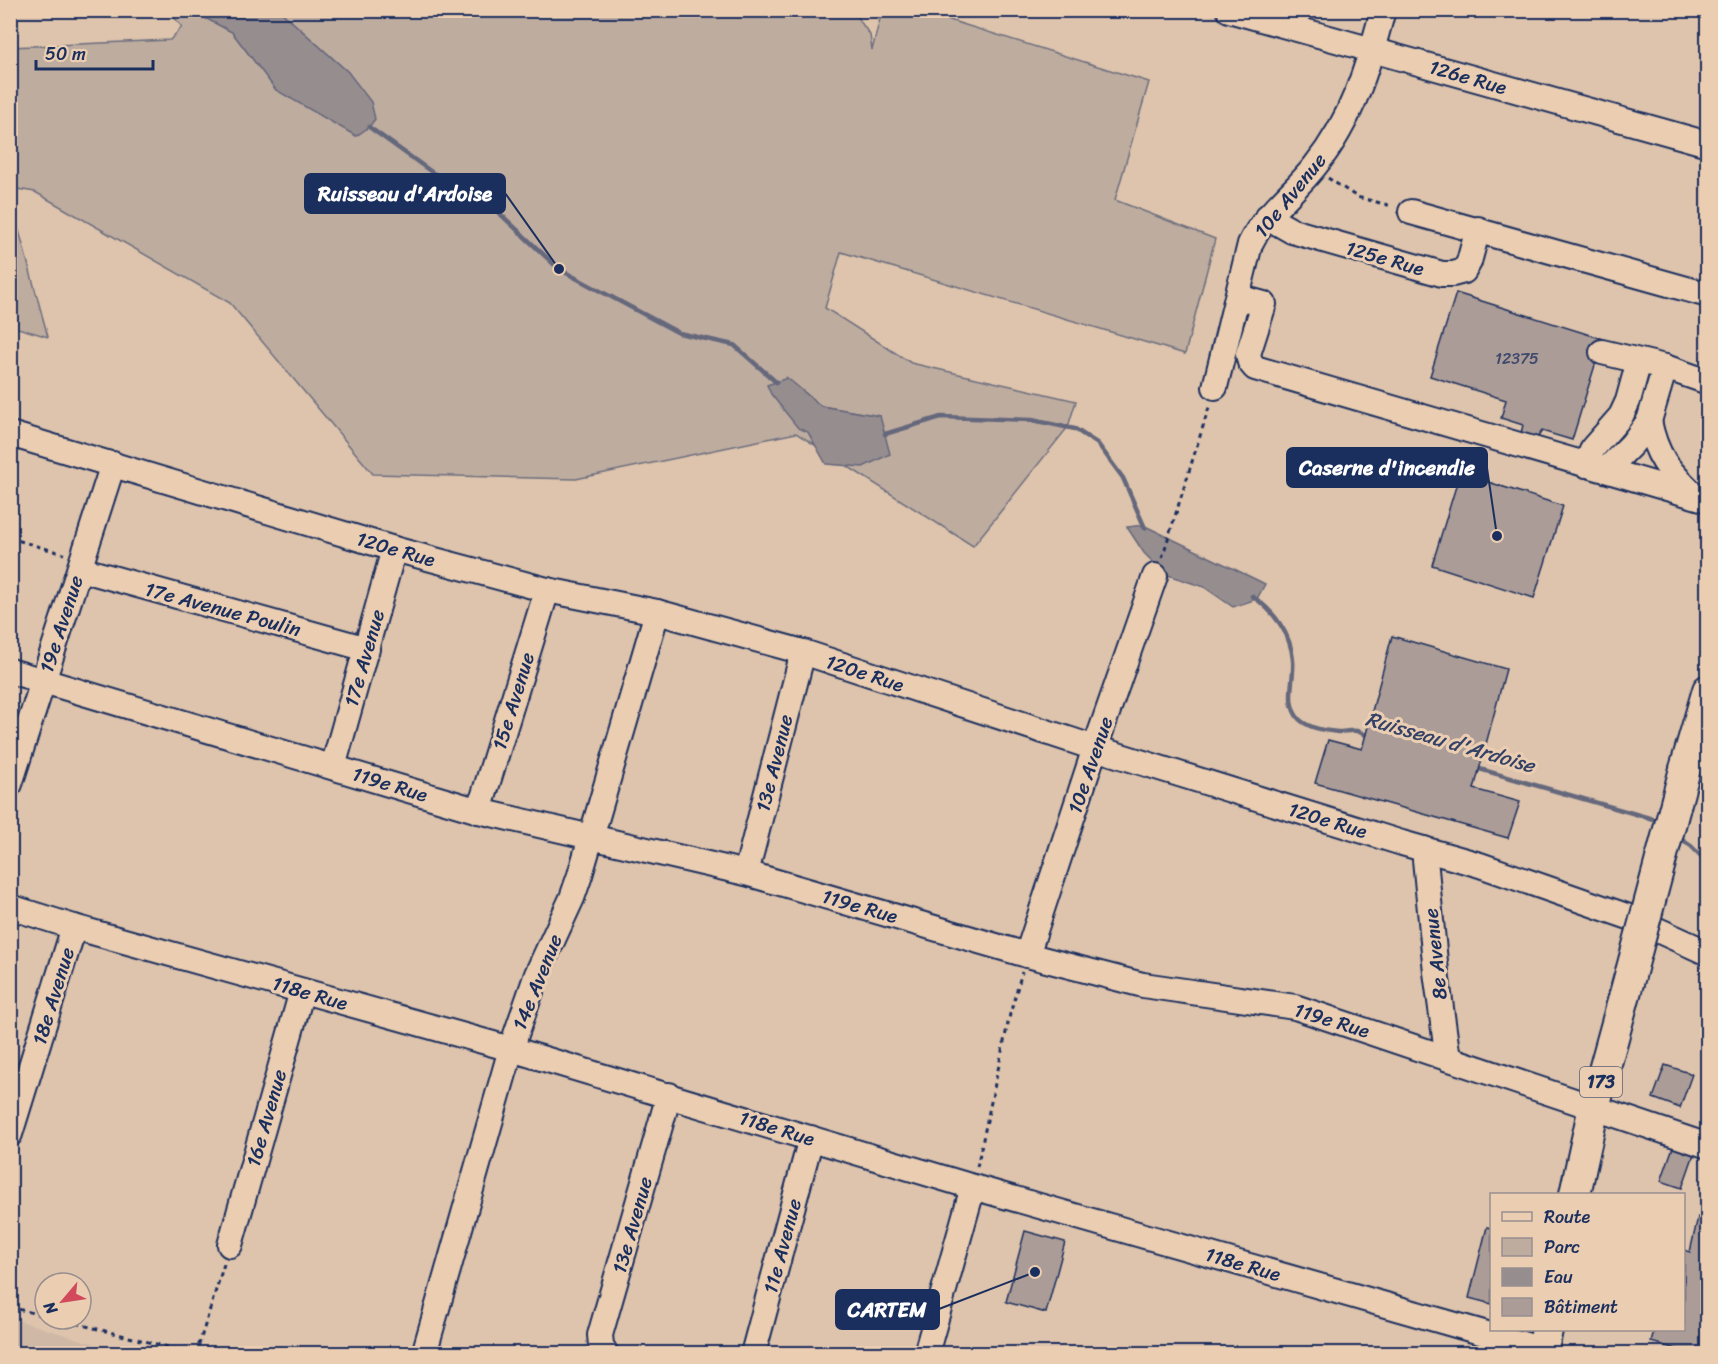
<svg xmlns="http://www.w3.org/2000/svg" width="1718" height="1364" viewBox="0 0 1718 1364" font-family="Sriracha,sans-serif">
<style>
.built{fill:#cfb8a6}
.green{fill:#beac9f;stroke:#6c6e7e;stroke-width:1.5}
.water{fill:#968d8f;stroke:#65677b;stroke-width:1.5}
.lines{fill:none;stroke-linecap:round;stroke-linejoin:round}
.stream{stroke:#65677b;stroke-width:4.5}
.building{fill:#ab9c97;stroke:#1b2f5e;stroke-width:1.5}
.minor-casing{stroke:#1b2f5e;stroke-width:28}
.major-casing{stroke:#1b2f5e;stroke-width:34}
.path{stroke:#1b2f5e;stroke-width:3;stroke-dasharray:4.5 4.5;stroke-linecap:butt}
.minor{stroke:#ebceb1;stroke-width:24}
.major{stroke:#ebceb1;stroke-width:30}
.major-bridge-casing{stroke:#1b2f5e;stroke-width:34;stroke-linecap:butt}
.major-bridge{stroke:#ebceb1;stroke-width:30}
.labels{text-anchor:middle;stroke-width:6;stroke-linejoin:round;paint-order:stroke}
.number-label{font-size:16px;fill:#3f4a6c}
.shield{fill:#ebceb1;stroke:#595f77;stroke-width:1.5}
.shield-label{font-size:18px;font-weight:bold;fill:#1b2f5e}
.street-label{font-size:20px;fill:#1b2f5e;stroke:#ebceb1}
.water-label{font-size:21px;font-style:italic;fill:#344268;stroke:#ebceb1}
.leader{fill:none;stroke:#1b2f5e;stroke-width:2}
.callout-dot{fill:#1b2f5e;stroke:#ebceb1;stroke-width:2}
.callout{fill:#1b2f5e;stroke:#1b2f5e;stroke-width:2}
.callout-label{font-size:21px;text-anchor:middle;font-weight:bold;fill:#fff}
</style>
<rect width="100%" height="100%" fill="#dec4ac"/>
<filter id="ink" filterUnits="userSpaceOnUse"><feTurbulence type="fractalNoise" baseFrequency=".0167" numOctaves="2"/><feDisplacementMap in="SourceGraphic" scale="12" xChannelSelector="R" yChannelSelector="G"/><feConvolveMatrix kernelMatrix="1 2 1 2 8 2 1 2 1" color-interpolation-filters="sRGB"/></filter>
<g filter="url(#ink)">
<path class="built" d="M11,1318L123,1353H11Z"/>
<g class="green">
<path d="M917,10L1149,82L1115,200L1215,239L1185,354L841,252L825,308L911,363L1076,401L1068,427L973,546L847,466L880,416L821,406L787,378L808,432L815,445L796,433L576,479L373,474L230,303L35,192L11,188V195V47L170,40L182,27L169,11H192L232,32L276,90L348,72L280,11H853L870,35L872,50L882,11Z"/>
<path d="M10,201H11L48,337L11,326Z"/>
</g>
<g class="water">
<path d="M192,11H280L348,72L371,102L375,119L369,127L356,136L276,90L232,32Z"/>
<path d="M787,378L821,406L880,416L890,454L863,467L826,464L808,432L798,428L771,394L767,385Z"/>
<path d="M1143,525L1259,581L1265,584L1257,599L1233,607L1204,587L1165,574L1144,553L1127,527Z"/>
</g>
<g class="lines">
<g class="stream">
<path d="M369,127L433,173L478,193L559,269L679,333L734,345L776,382"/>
<path d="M885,434L941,417L1032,420L1075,429L1098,444L1123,478L1145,528"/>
<path d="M1252,596C1274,611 1291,634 1293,660C1295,680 1284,702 1299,719C1308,728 1327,731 1338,732C1344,732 1351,730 1357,731C1361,732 1365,735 1370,737"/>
<path d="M1476,768L1653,819L1659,824"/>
<path d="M1678,837L1691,846L1708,863"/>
</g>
</g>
<g class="building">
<path d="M1456,293L1603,339L1572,440L1542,431L1537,438L1521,433L1523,425L1501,418L1506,400L1430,376Z"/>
<path d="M1460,473L1563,506L1534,598L1432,565Z"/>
<path d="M1392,636L1506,669L1474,789L1520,802L1508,838L1315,783L1328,740L1362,749Z"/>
<path d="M1665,1065L1692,1074L1680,1108L1653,1098Z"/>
<path d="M1673,1147L1694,1154L1682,1188L1661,1181Z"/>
<path d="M1698,1217L1708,1220V1354H1694L1651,1342L1654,1330H1684V1250L1690,1252Z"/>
<path d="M1487,1227L1492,1228V1304L1469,1298Z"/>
<path d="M1025,1231L1065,1242L1046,1313L1006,1302Z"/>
</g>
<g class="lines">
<defs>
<g id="minor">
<path d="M1229,10L1708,144"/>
<path d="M1411,212L1708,295"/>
<path d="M1267,217L1292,231L1442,274H1453L1464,271L1469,262L1478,229"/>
<path d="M1238,297L1264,304L1248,354L1250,362L1255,368L1708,500"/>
<path d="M1602,352L1665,367L1708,382"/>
<path d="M1215,387L1250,244C1265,213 1294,193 1315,166C1352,120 1368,67 1383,10"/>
<path d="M1649,421C1656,456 1668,470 1693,494"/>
<path d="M10,434L394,549L547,590L657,612L803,652L1095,748L1402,843L1480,865L1629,917L1708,953"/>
<path d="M1586,465L1593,448L1621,416L1628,401L1639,361"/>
<path d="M1606,470L1632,444L1649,421L1665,367"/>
<path d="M80,569L367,649"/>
<path d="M10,671L479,811L746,873L1027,955L1143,985L1295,1007L1708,1146"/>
<path d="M333,767L394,549"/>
<path d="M10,784L113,464"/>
<path d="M479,811L547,590"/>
<path d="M1424,849L1436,972L1448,1059"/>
<path d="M746,873L803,652"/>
<path d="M10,907L74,927L511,1049L973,1187L1543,1350"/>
<path d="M1027,955L1095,748L1155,576"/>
<path d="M10,1134L74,927"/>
<path d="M230,1245L302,991"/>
<path d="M424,1354L511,1049L537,974L572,898L580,875L657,612"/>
<path d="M606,1354L601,1345L600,1335L669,1095"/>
<path d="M753,1354L811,1138"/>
<path d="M926,1354L973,1187"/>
</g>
<g id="major">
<path d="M1685,769L1708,690"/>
<path d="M1575,1194L1594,1107L1631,972"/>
<path d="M1542,1354L1547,1330"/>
</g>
</defs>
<use href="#minor" class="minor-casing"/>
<use href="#major" class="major-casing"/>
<g class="path">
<path d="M1328,178L1357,197L1392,206"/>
<path d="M10,538L64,554"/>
<path d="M1162,558L1210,404"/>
<path d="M977,1167L1010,1014L1022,972"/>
<path d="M10,1307L45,1316"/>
<path d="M59,1319L195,1354"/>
<path d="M196,1354L224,1264"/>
</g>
<use href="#minor" class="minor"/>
<use href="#major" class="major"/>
<defs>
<path id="major-bridge" d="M1631,972L1685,769"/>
</defs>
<use href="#major-bridge" class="major-bridge-casing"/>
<use href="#major-bridge" class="major-bridge"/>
</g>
</g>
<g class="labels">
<g class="number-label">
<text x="1517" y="364">12375</text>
</g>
<rect class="shield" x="1580" y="1067" width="42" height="30" rx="4.5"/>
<g class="shield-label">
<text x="1601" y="1088">173</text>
</g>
<g class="street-label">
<text transform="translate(1468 77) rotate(16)" y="7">126e Rue</text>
<text transform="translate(1290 195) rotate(-51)" y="7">10e Avenue</text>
<text transform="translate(1385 258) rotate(16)" y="7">125e Rue</text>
<text transform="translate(396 549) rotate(16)" y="7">120e Rue</text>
<text transform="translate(223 609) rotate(15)" y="7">17e Avenue Poulin</text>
<text transform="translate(61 624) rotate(-72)" y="7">19e Avenue</text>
<text transform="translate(364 658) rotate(-74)" y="7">17e Avenue</text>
<text transform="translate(865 673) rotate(18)" y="7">120e Rue</text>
<text transform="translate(513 701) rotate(-73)" y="7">15e Avenue</text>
<text transform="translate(774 763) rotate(-76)" y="7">13e Avenue</text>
<text transform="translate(1090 765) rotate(-71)" y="7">10e Avenue</text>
<text transform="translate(390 784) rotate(17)" y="7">119e Rue</text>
<text transform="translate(1328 820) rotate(17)" y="7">120e Rue</text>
<text transform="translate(860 906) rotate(16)" y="7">119e Rue</text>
<text transform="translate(1435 954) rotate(-96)" y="7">8e Avenue</text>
<text transform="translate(537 982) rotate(-68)" y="7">14e Avenue</text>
<text transform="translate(310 993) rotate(16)" y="7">118e Rue</text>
<text transform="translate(53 996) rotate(-73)" y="7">18e Avenue</text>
<text transform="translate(1332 1020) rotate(17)" y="7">119e Rue</text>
<text transform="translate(266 1118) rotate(-74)" y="7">16e Avenue</text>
<text transform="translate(777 1128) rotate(17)" y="7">118e Rue</text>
<text transform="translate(632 1225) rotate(-74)" y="7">13e Avenue</text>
<text transform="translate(782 1246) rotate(-75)" y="7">11e Avenue</text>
<text transform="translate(1243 1264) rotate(16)" y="7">118e Rue</text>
</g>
<g class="water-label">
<text transform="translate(1450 742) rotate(16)" y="7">Ruisseau d'Ardoise</text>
</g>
</g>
<path class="leader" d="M559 269L505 193M1497 536L1487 468M1035 1272L939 1309"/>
<g class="callout-dot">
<circle cx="559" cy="269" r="6"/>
<circle cx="1497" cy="536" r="6"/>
<circle cx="1035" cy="1272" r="6"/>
</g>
<g class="callout">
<rect x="305" y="174" width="200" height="39" rx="6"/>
<rect x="1287" y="448" width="200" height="39" rx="6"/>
<rect x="836" y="1290" width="103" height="39" rx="6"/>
</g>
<g class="callout-label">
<text x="405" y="201">Ruisseau d'Ardoise</text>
<text x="1387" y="475">Caserne d'incendie</text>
<text x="887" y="1317">CARTEM</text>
</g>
<rect width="1718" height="1364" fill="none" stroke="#ebceb1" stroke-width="36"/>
<rect x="18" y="18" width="1682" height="1328" fill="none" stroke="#1b2f5e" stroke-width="2" filter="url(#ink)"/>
<rect x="1490" y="1193" width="195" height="138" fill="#ebceb1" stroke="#988e90" stroke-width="1.5"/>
<rect x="1502" y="1212" width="30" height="9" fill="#ebceb1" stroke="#988e90" stroke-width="1.5"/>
<text x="1544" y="1223" font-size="18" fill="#1b2f5e">Route</text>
<rect x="1502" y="1238" width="30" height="18" fill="#beac9f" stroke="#988e90" stroke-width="1.5"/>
<text x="1544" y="1253" font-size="18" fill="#1b2f5e">Parc</text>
<rect x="1502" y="1268" width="30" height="18" fill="#968d8f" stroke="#988e90" stroke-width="1.5"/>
<text x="1544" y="1283" font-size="18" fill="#1b2f5e">Eau</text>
<rect x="1502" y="1298" width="30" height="18" fill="#ab9c97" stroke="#988e90" stroke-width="1.5"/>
<text x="1544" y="1313" font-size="18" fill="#1b2f5e">Bâtiment</text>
<g transform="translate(63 1301) rotate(241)"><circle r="28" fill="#ebceb1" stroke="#988e90" stroke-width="1.5"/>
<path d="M0-4.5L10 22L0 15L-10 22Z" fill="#d1495b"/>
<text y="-9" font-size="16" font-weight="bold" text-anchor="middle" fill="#1b2f5e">N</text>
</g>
<path d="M36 60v9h117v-9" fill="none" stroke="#1b2f5e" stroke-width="3"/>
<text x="45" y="60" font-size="18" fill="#1b2f5e" stroke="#ebceb1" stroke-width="4.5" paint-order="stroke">50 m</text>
</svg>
